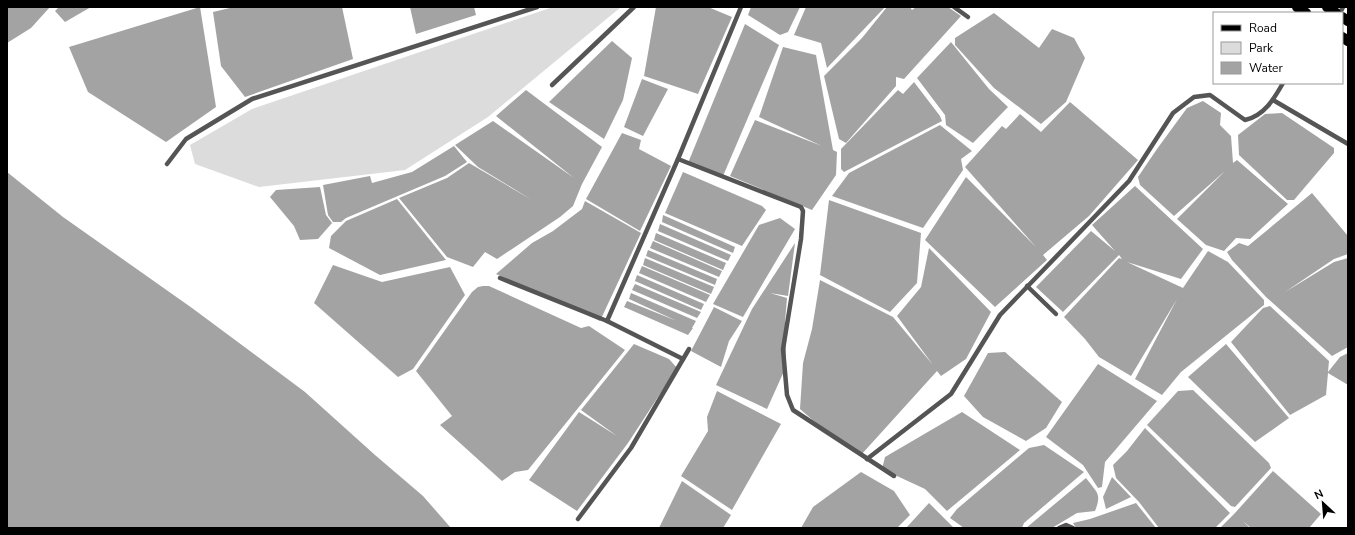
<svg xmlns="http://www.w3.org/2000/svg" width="1355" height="535" viewBox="0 0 1355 535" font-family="'Nunito Sans',sans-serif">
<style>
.green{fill:#dcdcdc}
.water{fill:#a3a3a3}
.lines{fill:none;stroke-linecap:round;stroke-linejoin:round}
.primary-casing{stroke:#dbdbdb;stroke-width:11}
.service{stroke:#555;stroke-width:4.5}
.primary{stroke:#000;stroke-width:10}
</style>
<rect width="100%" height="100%" fill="#fff"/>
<path class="green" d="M553,7H621L488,117L405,170L259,187L195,164L190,145L252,109Z"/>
<g class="water">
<path d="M7,7H50L31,28L7,43Z"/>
<path d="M59,7H91L65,22L55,11Z"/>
<path d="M200,7L216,107L166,142L88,92L69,47Z"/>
<path d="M234,7H342L353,59L245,97L221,66L213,12Z"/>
<path d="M410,7H474L476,15L416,34Z"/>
<path d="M656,7H708L732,17L698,94L644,76Z"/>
<path d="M751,7H800L788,32L780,35L748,15Z"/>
<path d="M806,7H885L827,68L821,43L794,35Z"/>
<path d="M887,7H910L912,10L916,7H948L961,16L904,79L896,77V86L846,143L839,139L824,76L862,38Z"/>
<path d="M994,13L1039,48L1052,29L1074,38L1085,58L1066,102L1041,124L994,88L955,45V38Z"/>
<path d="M745,24L779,45L723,176L688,163Z"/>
<path d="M612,41L632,58L623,100L604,139L549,102Z"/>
<path d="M951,42L989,89L1008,107L973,143L946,125L945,115L917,78Z"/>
<path d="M783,47L816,55L833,150L837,152L836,175L812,210L730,176L755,120L822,146L759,117Z"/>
<path d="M642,79L668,89L643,136L624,127Z"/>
<path d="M914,82L940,116L942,121L844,172L841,169V149L898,90L903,94Z"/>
<path d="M526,90L602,147L582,184L573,206L560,217L497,259L485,252L473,267L447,257L399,198L447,178L469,163L532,200L478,167L455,145L493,121L574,178L496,116Z"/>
<path d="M1203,101L1221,113L1220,125L1231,136L1233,163L1237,160L1288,204L1250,239L1236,238L1224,251L1206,245L1177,219L1225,171L1174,216L1140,185L1138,177L1157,149L1187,108Z"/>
<path d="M1070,102L1138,160L1089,216L1043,255L1047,260L995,307L925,240L966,177L1036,247L965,167L1002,126L1006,129L1020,114L1041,132Z"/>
<path d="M1282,113L1334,148V153L1294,200H1287L1239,155L1238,135L1265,114Z"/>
<path d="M940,125L972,151L961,159L963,170L923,228L832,196L849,173Z"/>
<path d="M622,133L641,140L639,149L671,166L640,231L586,199Z"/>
<path d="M454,146L467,162L445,176L346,218L341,222H333L328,215L323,185L370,176L372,183L412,172Z"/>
<path d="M7,172L63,217L192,308L305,392L375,455L423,496L451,528H7Z"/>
<path d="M683,172L762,206L766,210L742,246L665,213Z"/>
<path d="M1135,186L1203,249L1181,279L1127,262L1183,288L1208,251L1228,262L1264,300V305L1181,372L1162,395L1135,379L1177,299L1131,376L1099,357L1085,339L1064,317L1119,258L1122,259L1119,255L1063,312L1036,287L1091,231L1115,251L1092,225Z"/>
<path d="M320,187L326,215L332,223L318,239L300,240L294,226L270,197L276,190Z"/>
<path d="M1312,193L1348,236V254L1334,259L1285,292L1334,262L1348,258V347L1332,356L1266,297L1232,260L1227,252L1239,243L1248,246Z"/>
<path d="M397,199L446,260L380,275L329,248L331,236L346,221Z"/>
<path d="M829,200L921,233L917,283L890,312L820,275Z"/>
<path d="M585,201L641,233L600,321L496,274L532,243L553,231L582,209Z"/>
<path d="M663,215L735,247L733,253L662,222Z"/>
<path d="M780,218L795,229L743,317L713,304L759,225Z"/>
<path d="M660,224L731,255L728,261L658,231Z"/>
<path d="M656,233L726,263L723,270L654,240Z"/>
<path d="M653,241L722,271L719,277L650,248Z"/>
<path d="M795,243L788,296L770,293L787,298L785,322L787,323L785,369L767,409L716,385L752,309Z"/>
<path d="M929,248L991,312L966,359L941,376L937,371L861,455L830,435L800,409L803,363L812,329L820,280L893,317L933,365L897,316L921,287Z"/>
<path d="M648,250L717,279L715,285L646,256Z"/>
<path d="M645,258L714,287L711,294L643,265Z"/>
<path d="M333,265L382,282L450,267L465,295L413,369L398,377L314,303Z"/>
<path d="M642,266L710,295L706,302L639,273Z"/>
<path d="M637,275L704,304L701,310L635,281Z"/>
<path d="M635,284L701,312L697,318L632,290Z"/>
<path d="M483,286H489L581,328L589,326L625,350L528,470L515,472L502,481L440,425L452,416L416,371L472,292L478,287Z"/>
<path d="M631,293L696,321L692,328H693L688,335L624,307L627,301L677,321L629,299Z"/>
<path d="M1270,306L1329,361L1328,372L1340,357L1348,353V385L1328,373L1326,395L1290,415L1231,342L1263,308Z"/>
<path d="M714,307L742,321L729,341L721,367L691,351Z"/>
<path d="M634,344L669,359L677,368L628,443L577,511L529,480L579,412L617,436L581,410Z"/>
<path d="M1226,344L1289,418L1255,442L1188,377Z"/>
<path d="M1005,352L1062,402L1046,428L1026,441L983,417L964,396L988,353Z"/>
<path d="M1098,364L1157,401L1105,462L1102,487L1098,488L1083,465L1046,437Z"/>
<path d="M1193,390L1269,463L1271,468L1235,507L1231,506L1147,425L1178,391Z"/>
<path d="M717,391L781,424L732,510L681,476L708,431L707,417Z"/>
<path d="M962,412L1020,450L947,511L925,489L882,469L885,457Z"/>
<path d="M1145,428L1230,513L1215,528H1159L1139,502L1116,478L1113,465L1127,451Z"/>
<path d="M1044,445L1084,472L1024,523L1022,528H964L950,518L957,509L1029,448Z"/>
<path d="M1273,471L1321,514L1309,528H1251L1243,521L1250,528H1220L1235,513Z"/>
<path d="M861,472L894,491L910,515L897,528H801L813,507Z"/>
<path d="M1112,477L1131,497L1106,509L1103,497Z"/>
<path d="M1086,478C1097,493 1102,493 1095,511L1077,513L1052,528H1026Z"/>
<path d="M682,481L731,515L723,528H659Z"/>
<path d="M929,503L954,528H906Z"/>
<path d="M1136,503L1156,528H1076L1073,523L1090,519Z"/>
</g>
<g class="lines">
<defs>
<g id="primary">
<path d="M1297,7L1306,13"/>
<path d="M1327,7L1336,13"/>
<path d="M1342,17L1348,21"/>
<path d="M1342,37L1348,41"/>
</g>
</defs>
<use href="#primary" class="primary-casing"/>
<g class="service">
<path d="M954,7L968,17"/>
<path d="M1340,13L1343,7"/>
<path d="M552,85L634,7"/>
<path d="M1273,100L1348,144"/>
<path d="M678,159L801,207L803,211L801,239L783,349L787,395L793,410L894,476"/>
<path d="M167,164L186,139L252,99L537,7"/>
<path d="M500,278L607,321L683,359"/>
<path d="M1027,286L1056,314"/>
<path d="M607,321L678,159L741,7"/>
<path d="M867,459L951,394L1000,315L1129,181L1173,113L1194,97L1210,95L1245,120C1264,116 1274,99 1283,83"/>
<path d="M578,519L631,448L689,349"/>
<path d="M1059,528L1066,525L1073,528"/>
</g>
<use href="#primary" class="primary"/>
</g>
<rect width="1355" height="535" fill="none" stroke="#000000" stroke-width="16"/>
<rect x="1213" y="12" width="130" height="72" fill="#ffffff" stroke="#999999"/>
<rect x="1221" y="25" width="20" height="6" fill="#000000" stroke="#999999"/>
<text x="1249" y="32" font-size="12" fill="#000000">Road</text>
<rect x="1221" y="42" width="20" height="12" fill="#dcdcdc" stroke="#999999"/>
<text x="1249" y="52" font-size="12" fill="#000000">Park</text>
<rect x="1221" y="62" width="20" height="12" fill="#a3a3a3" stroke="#999999"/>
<text x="1249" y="72" font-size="12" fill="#000000">Water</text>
<g transform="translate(1323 503) rotate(334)" stroke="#ffffff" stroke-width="3" paint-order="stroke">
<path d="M0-3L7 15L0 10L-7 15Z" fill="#000000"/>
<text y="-6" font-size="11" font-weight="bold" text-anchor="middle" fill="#000000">N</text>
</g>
</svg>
